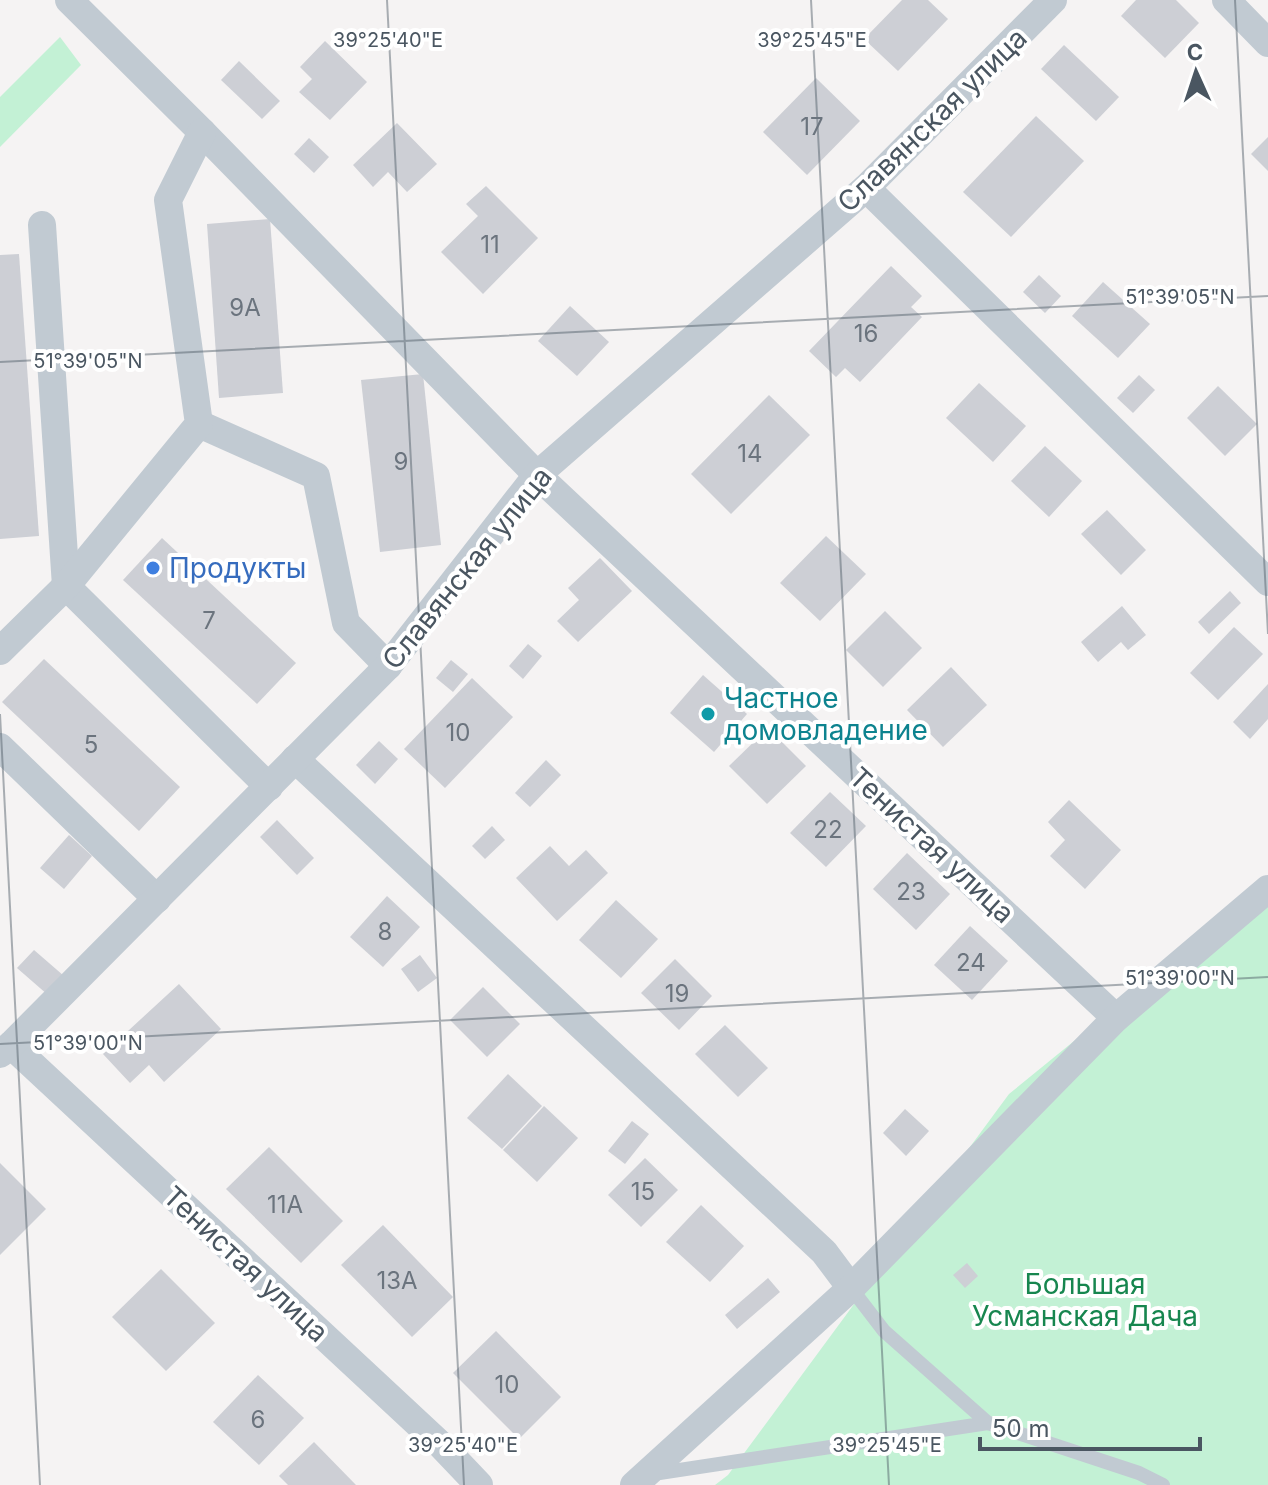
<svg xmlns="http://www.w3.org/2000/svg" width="1268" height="1485" viewBox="0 0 1268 1485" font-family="Inter,sans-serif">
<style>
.green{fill:#c3f1d5}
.building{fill:#cdcfd5}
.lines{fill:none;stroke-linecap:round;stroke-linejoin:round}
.service{stroke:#c1cad2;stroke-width:14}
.minor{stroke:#c1cad2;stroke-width:28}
.ticks{fill:none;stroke:#4a5661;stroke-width:2;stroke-opacity:0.45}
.shop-dot{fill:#3f7fe0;stroke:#fff;stroke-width:3}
.culture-dot{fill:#0f9aa8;stroke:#fff;stroke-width:3}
.labels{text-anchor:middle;stroke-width:8;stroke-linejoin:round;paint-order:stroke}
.number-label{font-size:24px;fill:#6b747e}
.street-label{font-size:28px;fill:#4a5661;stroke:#fff}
.shop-label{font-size:28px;fill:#366cbe;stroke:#fff;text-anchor:start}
.culture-label{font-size:28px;fill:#0d838f;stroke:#fff;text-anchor:start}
.park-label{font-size:28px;fill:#17864f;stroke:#fff}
.ticks-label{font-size:20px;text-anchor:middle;fill:#4a5661;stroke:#fff;stroke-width:8;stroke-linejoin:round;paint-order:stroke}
</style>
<rect width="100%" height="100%" fill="#f5f3f3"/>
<g class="green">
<path d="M60,37L81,65L0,147V97Z"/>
<path d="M1268,883V1485H715L728,1475L1009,1094Z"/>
</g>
<g class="building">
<path d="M902,0H928L948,19L898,71L864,39Z"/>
<path d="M1136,0H1176L1199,23L1165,58L1121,16Z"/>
<path d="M325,41L367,82L330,120L299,92L312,79L300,67Z"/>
<path d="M1064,45L1119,97L1096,121L1041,69Z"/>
<path d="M239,61L280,101L262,119L221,80Z"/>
<path d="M816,78L860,121L807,175L763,132Z"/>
<path d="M1036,116L1084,161L1011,237L963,192Z"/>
<path d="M397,123L437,164L407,192L388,172L373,187L353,165Z"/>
<path d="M1268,137V171L1251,154Z"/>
<path d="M309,138L329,157L314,173L294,154Z"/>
<path d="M486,186L538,238L483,294L441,252L478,216L466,204Z"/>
<path d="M270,219L283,393L219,398L207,224Z"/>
<path d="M19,254L39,536L0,539V255Z"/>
<path d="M891,266L922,296L911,307L922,317L860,382L845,368L836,377L809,351Z"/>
<path d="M1039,275L1061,296L1045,313L1023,292Z"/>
<path d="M1103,282L1150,324L1118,358L1072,316Z"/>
<path d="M570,306L609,342L577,376L538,341Z"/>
<path d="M423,374L441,545L380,552L361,380Z"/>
<path d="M1139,375L1155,390L1133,413L1117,398Z"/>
<path d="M979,383L1026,426L993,462L946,418Z"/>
<path d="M1218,386L1257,424L1225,456L1187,418Z"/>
<path d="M769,395L810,435L731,514L691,474Z"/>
<path d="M1045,446L1082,481L1049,517L1011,481Z"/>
<path d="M1107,510L1146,550L1121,575L1081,534Z"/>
<path d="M826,536L866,574L820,621L780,583Z"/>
<path d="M162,538L296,663L257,704L123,580Z"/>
<path d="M600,558L632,591L578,642L557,621L579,600L568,588Z"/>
<path d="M1230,591L1241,603L1209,634L1198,622Z"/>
<path d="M1122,606L1146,635L1128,650L1121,642L1098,662L1081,642Z"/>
<path d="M885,611L922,648L883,687L846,650Z"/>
<path d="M1234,627L1263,654L1218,700L1190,673Z"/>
<path d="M528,644L542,656L523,679L509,666Z"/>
<path d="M44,659L180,787L139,831L2,702Z"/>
<path d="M451,660L468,674L453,692L436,678Z"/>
<path d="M951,667L987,705L943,747L907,710Z"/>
<path d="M703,675L747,714L714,752L670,713Z"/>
<path d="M472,678L513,717L445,788L404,749Z"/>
<path d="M1268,684V719L1250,739L1233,722Z"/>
<path d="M768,728L806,766L767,804L729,766Z"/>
<path d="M379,741L398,759L375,784L356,765Z"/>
<path d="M546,760L561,775L530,807L515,793Z"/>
<path d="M830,792L866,826L826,867L790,833Z"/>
<path d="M1069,800L1121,850L1085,889L1050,856L1065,840L1048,822Z"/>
<path d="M277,820L314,858L297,875L260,837Z"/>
<path d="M492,826L505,840L485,859L472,846Z"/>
<path d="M69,835L92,856L64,889L40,868Z"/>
<path d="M550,846L569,866L586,850L608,873L557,921L516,878Z"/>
<path d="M907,853L950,894L916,930L873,889Z"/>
<path d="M387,896L420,927L383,967L350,937Z"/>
<path d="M616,900L658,939L621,978L579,940Z"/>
<path d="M970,926L1008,961L972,1000L934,965Z"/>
<path d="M34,950L64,976L48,995L17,968Z"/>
<path d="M420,955L437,978L418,992L401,969Z"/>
<path d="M675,959L712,996L679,1030L641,993Z"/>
<path d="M179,984L221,1029L164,1082L149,1065L130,1083L103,1054Z"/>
<path d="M483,987L520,1024L487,1057L450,1020Z"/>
<path d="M725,1025L768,1068L738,1097L695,1054Z"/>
<path d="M508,1074L542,1106L502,1149L467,1118Z"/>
<path d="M544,1106L578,1138L537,1182L503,1150Z"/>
<path d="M905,1109L929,1131L906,1156L883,1133Z"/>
<path d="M632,1121L649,1134L625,1164L608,1151Z"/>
<path d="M269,1147L343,1221L301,1263L226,1189Z"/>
<path d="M645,1158L678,1190L641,1227L608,1195Z"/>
<path d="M0,1163L46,1209L0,1255Z"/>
<path d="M701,1205L744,1246L710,1282L666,1242Z"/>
<path d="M383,1225L453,1297L412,1337L341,1265Z"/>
<path d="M967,1263L978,1276L965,1288L953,1275Z"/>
<path d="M161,1269L215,1323L166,1371L112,1317Z"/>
<path d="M768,1278L780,1292L737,1329L725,1315Z"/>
<path d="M496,1331L561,1397L519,1439L453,1373Z"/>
<path d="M258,1375L304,1418L259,1465L213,1422Z"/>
<path d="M314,1442L356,1485H288L279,1476Z"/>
</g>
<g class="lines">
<g class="service">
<path d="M988,1423L1139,1473L1163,1485"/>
<path d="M653,1474L988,1423L884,1331L851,1288"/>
</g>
<g class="minor">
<path d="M69,0L202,132L537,475L1116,1018"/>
<path d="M1226,0L1268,43"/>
<path d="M866,188L1268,582"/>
<path d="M42,225L66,586L269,787"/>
<path d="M199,424L316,476L346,623L388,666"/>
<path d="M0,651L66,586L199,424L168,200L202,132"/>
<path d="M0,747L157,899"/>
<path d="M295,759L824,1252L851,1288"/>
<path d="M11,1045L442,1446L479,1485"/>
<path d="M0,1054L11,1045L388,666L537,475L866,188L1053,0"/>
<path d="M634,1485L851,1288L1116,1018L1268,889"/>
</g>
</g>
<path class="ticks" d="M387,0L464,1485M811,0L889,1485M1235,0L1268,634M0,362L1268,296M0,714L40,1485M0,1044L1268,977"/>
<circle class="shop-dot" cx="153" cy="568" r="8"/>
<circle class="culture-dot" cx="708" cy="714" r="8"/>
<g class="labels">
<g class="number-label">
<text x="812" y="135">17</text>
<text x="490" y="253">11</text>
<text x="245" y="316">9А</text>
<text x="866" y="342">16</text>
<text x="750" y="462">14</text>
<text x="401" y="470">9</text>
<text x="209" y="629">7</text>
<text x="458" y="741">10</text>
<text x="91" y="753">5</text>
<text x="828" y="838">22</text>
<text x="911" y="900">23</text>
<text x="385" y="940">8</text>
<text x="971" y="971">24</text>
<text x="677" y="1002">19</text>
<text x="643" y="1200">15</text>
<text x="285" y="1213">11А</text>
<text x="397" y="1289">13А</text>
<text x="507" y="1393">10</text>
<text x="258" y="1428">6</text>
</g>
<g class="street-label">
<text transform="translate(932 120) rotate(-44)" y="10">Славянская улица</text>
<text transform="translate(467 568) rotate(-51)" y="10">Славянская улица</text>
<text transform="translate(932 845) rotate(43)" y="10">Тенистая улица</text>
<text transform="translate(246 1264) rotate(43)" y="10">Тенистая улица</text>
</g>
<g class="shop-label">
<text x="169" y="578">Продукты</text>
</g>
<g class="culture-label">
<text x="724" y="708">Частное<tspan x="724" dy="32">домовладение</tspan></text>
</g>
<g class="park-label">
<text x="1085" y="1294">Большая<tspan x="1085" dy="32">Усманская Дача</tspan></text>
</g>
</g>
<g class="ticks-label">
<text x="388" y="47">39°25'40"E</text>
<text x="812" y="47">39°25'45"E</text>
<text x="1180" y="304">51°39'05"N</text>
<text x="88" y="368">51°39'05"N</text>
<text x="1180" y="985">51°39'00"N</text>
<text x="88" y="1050">51°39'00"N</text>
<text x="463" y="1452">39°25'40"E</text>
<text x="887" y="1452">39°25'45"E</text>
</g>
<g transform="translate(1196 72) rotate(357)" stroke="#ffffff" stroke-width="6" paint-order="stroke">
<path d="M0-6L14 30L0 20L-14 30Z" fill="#4a5661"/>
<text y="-12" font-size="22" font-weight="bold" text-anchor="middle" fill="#4a5661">С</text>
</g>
<path d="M980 1437v12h220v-12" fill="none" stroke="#4a5661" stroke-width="4"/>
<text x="992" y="1437" font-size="24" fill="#4a5661" stroke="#ffffff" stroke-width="6" paint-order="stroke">50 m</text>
</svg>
